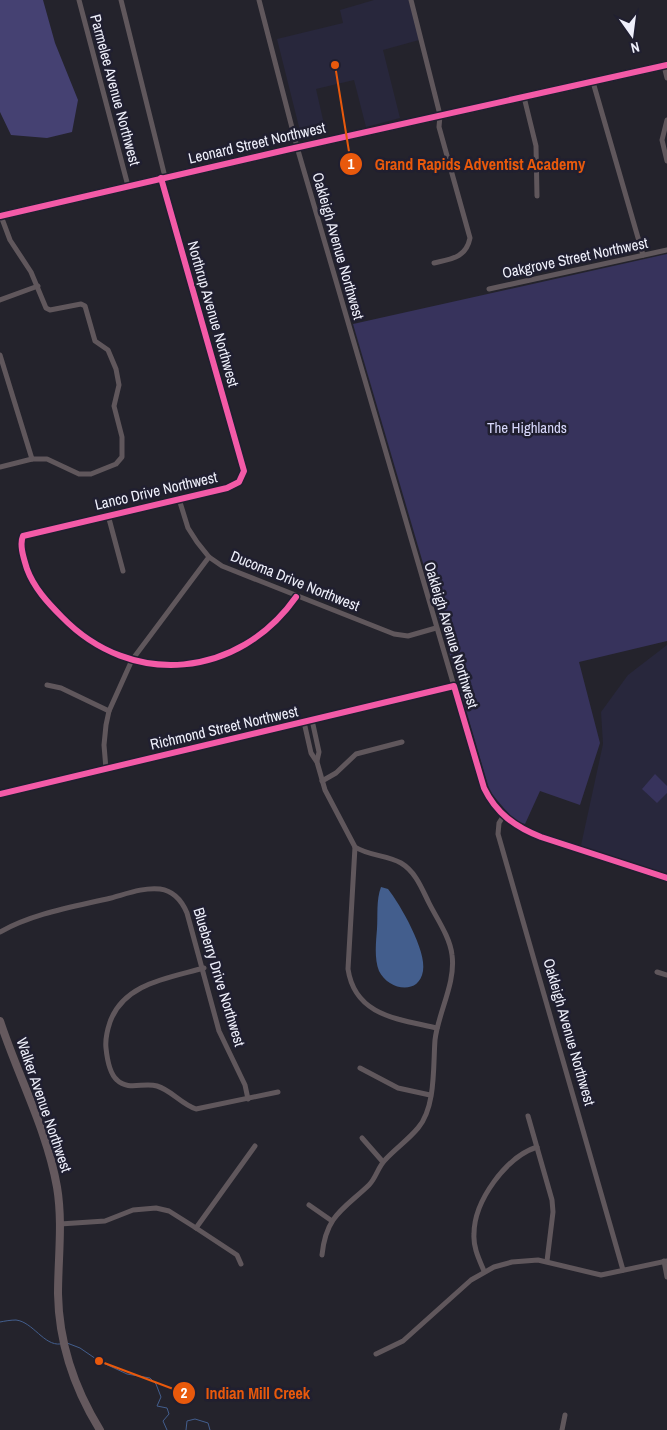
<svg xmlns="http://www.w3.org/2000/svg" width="667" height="1430" viewBox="0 0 667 1430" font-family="'Archivo Narrow',sans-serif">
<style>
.built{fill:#28273c}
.green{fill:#37335c}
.forest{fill:#454172}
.water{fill:#435e8d}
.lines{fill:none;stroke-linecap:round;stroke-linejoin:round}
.stream{stroke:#435e8d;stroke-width:1}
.minor{stroke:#60575c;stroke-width:5}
.tertiary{stroke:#60575c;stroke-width:6}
.secondary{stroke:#65595e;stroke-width:8}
.cycleway-casing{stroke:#201f30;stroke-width:9}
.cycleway{stroke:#f35aa7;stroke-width:6}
.labels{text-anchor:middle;stroke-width:5;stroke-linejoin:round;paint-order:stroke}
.street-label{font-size:15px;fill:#eff0fb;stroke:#201f30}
.park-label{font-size:15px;fill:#d8d8fb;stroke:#201f30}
.leader{fill:none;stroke:#e8590c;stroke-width:2}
.callout-dot{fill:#e8590c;stroke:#201f30;stroke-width:2}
.mark-label{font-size:15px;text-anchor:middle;font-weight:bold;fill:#fff}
.callout-label{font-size:16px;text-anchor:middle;font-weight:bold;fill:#e8590c;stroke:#201f30;stroke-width:5;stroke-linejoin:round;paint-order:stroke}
</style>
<rect width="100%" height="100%" fill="#24232c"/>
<g class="built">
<path d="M374,0H410L419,40L383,50L400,118L366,127L354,80L316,89L326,133L302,139L277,39L343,23L340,10Z"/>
<path d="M667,645V878L580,850L603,744L601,712L628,675Z"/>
</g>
<g class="green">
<path d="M667,254V641L579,662L600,743L580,805L540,791L525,824L515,821L490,792L353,324Z"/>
<path d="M655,774L667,786V793L657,803L642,789Z"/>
</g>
<path class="forest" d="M0,0H43L55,43L78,100L72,132L47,138L11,135L0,112Z"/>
<path class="water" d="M381,887L388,889C400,904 427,951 423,971C419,996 388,990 379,971C374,959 376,941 377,929C378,916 376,900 381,887Z"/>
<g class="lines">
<g class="stream">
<path d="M0,1322C5,1321 11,1320 16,1320C33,1322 44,1346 60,1344"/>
<path d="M67,1343L80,1348L99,1361L127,1374L150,1378L156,1384L161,1397L157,1406L167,1408L169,1414L163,1421L167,1430"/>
<path d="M186,1430L187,1421L195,1419L208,1423L210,1430"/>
</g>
<g class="minor">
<path d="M79,0L128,186"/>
<path d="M121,0L165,177"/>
<path d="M259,0L297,147L454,686"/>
<path d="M411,0L440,115L439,127L470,238C466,258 451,259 434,263"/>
<path d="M664,66L667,78"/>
<path d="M593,82L643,255"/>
<path d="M524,97L536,146L537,196"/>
<path d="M667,120L662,140L667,161"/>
<path d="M161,178L244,471L239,482L227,488L23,536C19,545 24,559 27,569C34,588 48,603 62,617C132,689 239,678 296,597"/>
<path d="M489,289L667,250"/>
<path d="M0,300L38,286"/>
<path d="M0,355L32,459"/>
<path d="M0,467L32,459H47L79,474H91L116,464L122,457V437L114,406L119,385L116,369L108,350L95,341L85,306L81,304L50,310L46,308L31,272L10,240L1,216"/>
<path d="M179,499L188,528L197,542L209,557L222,566L394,634L408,636L436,628"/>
<path d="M108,515L123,571"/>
<path d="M47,685L61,688L109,711"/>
<path d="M312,720L319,752L317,761"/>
<path d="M304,722L311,753L317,762L325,790L355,847C369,856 387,855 401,863C416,872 422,889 429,903C437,919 450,937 452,955C456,983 438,1013 435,1040C433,1066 436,1107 418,1128C408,1140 395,1149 385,1160C378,1167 376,1178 369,1185C344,1209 326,1215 322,1255"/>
<path d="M106,769L104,745L106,725L109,711L132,660L209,557"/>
<path d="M322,781L336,773L356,754L402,742"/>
<path d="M504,815L499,823L498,834L623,1270"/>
<path d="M355,847L348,969C355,1016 398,1019 437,1028"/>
<path d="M0,932C34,913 73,907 111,898C126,894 144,887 160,889C174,891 182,901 187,913L219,1031L245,1085L248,1099"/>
<path d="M204,968C169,978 124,983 110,1022C107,1031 105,1039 106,1048C107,1058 109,1073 117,1080C128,1091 144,1082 157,1086C171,1090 181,1104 196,1109L278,1092"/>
<path d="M657,972L667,975"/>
<path d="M360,1068L398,1088L430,1095"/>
<path d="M528,1116L552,1200L553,1212L547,1261"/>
<path d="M362,1138L383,1162"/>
<path d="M309,1205L332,1221"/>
<path d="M60,1224L105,1221L133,1210L156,1208L169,1211L196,1228L237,1255L241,1264"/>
<path d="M196,1228L255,1146"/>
<path d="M664,1261L667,1277"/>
<path d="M484,1271C479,1259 473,1247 474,1234C474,1201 506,1157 537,1147"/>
<path d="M376,1354L403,1341L471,1280L494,1267L512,1262L538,1260L601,1275L667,1261"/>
<path d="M562,1430L565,1415"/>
</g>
<path class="tertiary" d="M0,794L454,686L484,788C496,813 515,827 541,837L667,878"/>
<g class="secondary">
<path d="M0,216L290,149L667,65"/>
<path d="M0,1021C18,1076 47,1130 57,1187C63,1223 58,1258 58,1294C59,1344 74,1388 100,1430"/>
</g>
<defs>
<g id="cycleway">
<path d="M161,178L244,471L239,482L227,488L23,536C19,545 24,559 27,569C34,588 48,603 62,617C132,689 239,678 296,597"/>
<path d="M0,216L290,149L667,65"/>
<path d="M0,794L454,686L484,788C496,813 515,827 541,837L667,878"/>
</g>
</defs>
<use href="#cycleway" class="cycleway-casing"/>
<use href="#cycleway" class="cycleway"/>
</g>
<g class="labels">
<g class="street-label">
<text transform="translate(115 90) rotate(75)" y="5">Parmelee Avenue Northwest</text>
<text transform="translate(257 143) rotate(-13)" y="5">Leonard Street Northwest</text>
<text transform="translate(338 246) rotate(74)" y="5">Oakleigh Avenue Northwest</text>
<text transform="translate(575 258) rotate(-12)" y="5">Oakgrove Street Northwest</text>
<text transform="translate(213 314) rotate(74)" y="5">Northrup Avenue Northwest</text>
<text transform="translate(156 491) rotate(-13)" y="5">Lanco Drive Northwest</text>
<text transform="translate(295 581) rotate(22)" y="5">Ducoma Drive Northwest</text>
<text transform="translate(451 635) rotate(73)" y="5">Oakleigh Avenue Northwest</text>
<text transform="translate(224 728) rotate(-13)" y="5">Richmond Street Northwest</text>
<text transform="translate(219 977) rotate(73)" y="5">Blueberry Drive Northwest</text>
<text transform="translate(569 1032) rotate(74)" y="5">Oakleigh Avenue Northwest</text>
<text transform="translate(44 1105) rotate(71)" y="5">Walker Avenue Northwest</text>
</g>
<g class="park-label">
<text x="527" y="433">The Highlands</text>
</g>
</g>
<path class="leader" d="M335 65L351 164M99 1361L184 1393"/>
<g class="callout-dot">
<circle cx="335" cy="65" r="5"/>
<circle cx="99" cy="1361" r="5"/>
<circle cx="351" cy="164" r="12"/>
<circle cx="184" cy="1393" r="12"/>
</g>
<g class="mark-label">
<text x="351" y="169">1</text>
<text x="184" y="1398">2</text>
</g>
<g class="callout-label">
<text x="480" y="170">Grand Rapids Adventist Academy</text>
<text x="258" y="1399">Indian Mill Creek</text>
</g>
<g transform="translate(632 35) rotate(166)" stroke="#201f30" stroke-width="4" paint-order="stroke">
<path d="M0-4L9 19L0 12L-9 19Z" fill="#eff0fb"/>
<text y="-8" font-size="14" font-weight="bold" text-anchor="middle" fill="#eff0fb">N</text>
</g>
</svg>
